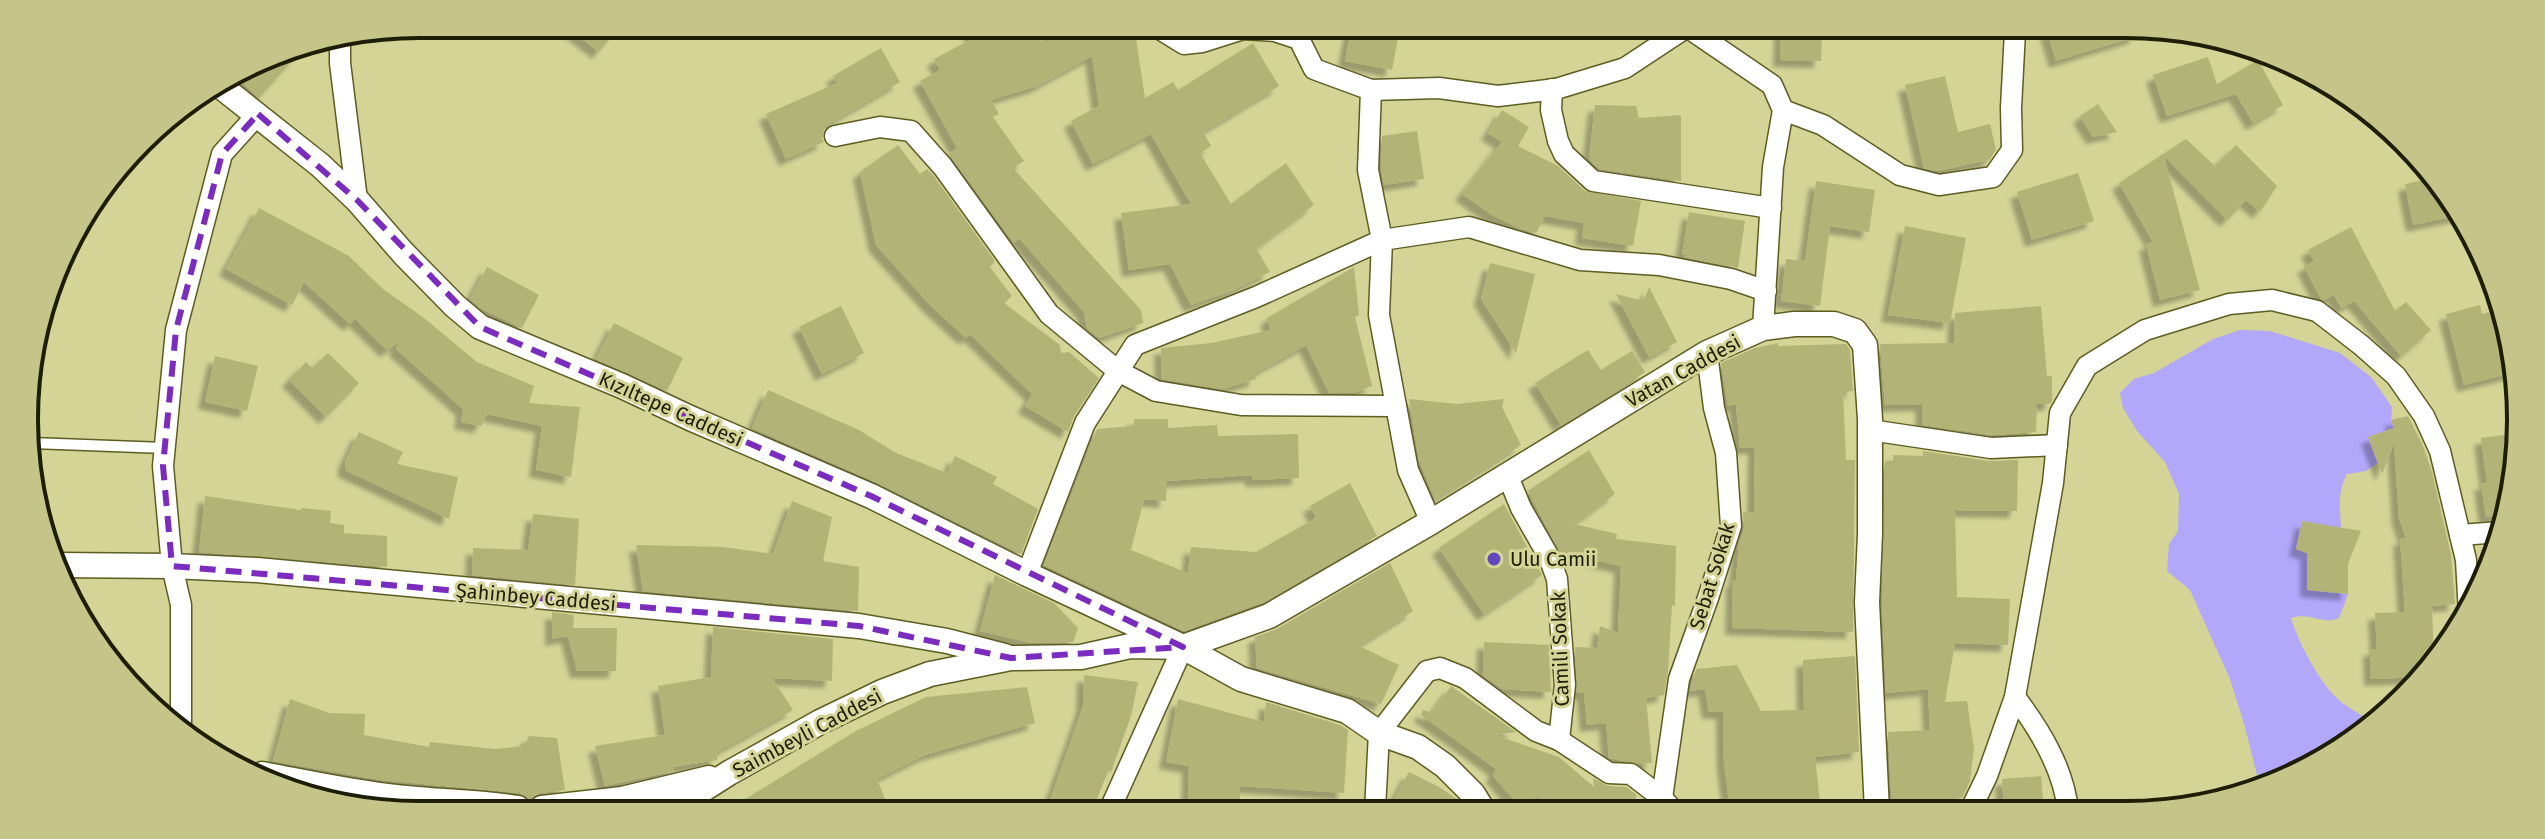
<svg xmlns="http://www.w3.org/2000/svg" width="2545" height="839" viewBox="0 0 2545 839" font-family="'Fira Sans',sans-serif">
<style>
.green{fill:#b2a7fb}
.building{fill:#b2b376;filter:url(#shadow)}
.lines{fill:none;stroke-linecap:round;stroke-linejoin:round}
.service-casing{stroke:#5d5d22;stroke-width:13}
.minor-casing{stroke:#5d5d22;stroke-width:23}
.tertiary-casing{stroke:#5d5d22;stroke-width:27}
.service{stroke:#fff;stroke-width:10}
.minor{stroke:#fff;stroke-width:20}
.tertiary{stroke:#fff;stroke-width:24}
.marked{fill:none;stroke:#7b2cbf;stroke-width:6;stroke-dasharray:16 10;stroke-linejoin:round}
.poi-dot{fill:#6246be;stroke:#d3d496;stroke-width:3}
.labels{text-anchor:middle;stroke-width:6;stroke-linejoin:round;paint-order:stroke}
.street-label{font-size:20px;fill:#1e1e06;stroke:#d3d496}
.poi-label{font-size:20px;fill:#1e1e06;stroke:#d3d496;text-anchor:start}
.rim{fill:none;stroke:#1e1e06;stroke-width:4}
</style>
<defs>
<filter id="shadow"><feDropShadow dx="-7" dy="7" stdDeviation="2" flood-color="#0004"/></filter>
</defs>
<rect width="100%" height="100%" fill="#d3d496"/>
<path class="green" d="M2240,330L2270,331L2340,353L2371,377L2392,407L2391,420L2394,428L2368,437L2378,463L2366,471L2347,474C2337,491 2340,509 2341,528L2296,549L2307,553V589L2348,594L2339,618C2319,625 2313,612 2291,618C2297,640 2321,686 2340,701C2350,710 2363,713 2370,725L2301,774L2257,787V775L2245,727L2230,679L2190,590L2167,571L2169,544L2178,531L2179,494L2165,462L2137,431L2123,408L2120,393L2134,379L2154,373L2213,339Z"/>
<g class="building">
<path d="M565,25H620L599,52Z"/>
<path d="M966,26L1030,27L1041,41L1067,27L1073,35L1143,27L1135,32L1145,98L1173,82L1178,90L1253,43L1279,86L1203,132L1211,146L1200,153L1231,204L1286,163L1314,205L1256,248L1270,272L1231,291L1191,305L1170,264L1129,270L1121,213L1191,204L1151,134L1093,164L1071,121L1099,106L1092,56L1037,86L991,100L999,114L993,117L1024,161L1013,168L1141,310L1143,323L1099,338L1087,328L1084,312L1019,238L1014,243L949,154L957,148L920,81L940,70L934,59L974,38Z"/>
<path d="M1351,28H1400L1392,70L1345,61Z"/>
<path d="M1781,30H1822L1821,61L1780,60Z"/>
<path d="M2047,31H2136L2137,36L2056,61Z"/>
<path d="M304,47L259,98L234,75L269,54Z"/>
<path d="M881,48L900,82L825,126L822,138L824,142L786,159L766,114L837,83L833,76Z"/>
<path d="M2208,57L2217,84L2258,60L2283,105L2253,123L2236,94L2167,116L2153,75Z"/>
<path d="M1945,76L1958,132L1990,124L1996,150L1989,160L1937,171L1924,168L1905,85Z"/>
<path d="M2098,104L2117,132L2093,137L2080,116Z"/>
<path d="M1595,105L1636,106L1639,118L1681,115V181L1599,169L1589,159Z"/>
<path d="M1502,110L1529,127L1518,146L1558,166L1585,191L1641,201L1633,246L1582,238L1584,223L1545,216L1536,233L1518,228L1492,215L1462,194L1502,142L1488,133Z"/>
<path d="M1417,131L1424,179L1384,185L1381,169L1382,136Z"/>
<path d="M2186,139L2215,166L2236,145L2277,186L2260,212L2246,200L2227,220L2164,156L2200,290L2160,300L2146,244L2153,242L2119,183Z"/>
<path d="M898,145L920,174L927,169L933,175L995,261L990,267L1012,296L1004,303L1060,345L1061,353L1069,352L1099,378L1074,416L1068,432L1025,406L1032,394L970,334L966,338L930,305L876,245L860,172Z"/>
<path d="M2078,173L2094,221L2032,240L2017,192Z"/>
<path d="M2433,178L2455,200L2461,215L2413,225L2405,184Z"/>
<path d="M1816,181L1875,190L1869,232L1830,226L1820,306L1781,301L1786,259L1805,261Z"/>
<path d="M259,208L349,256L383,289L424,318L477,362L534,386L529,403L580,407L571,477L536,470L542,426L487,414L481,426L461,422L463,409L396,349L399,342L387,350L355,319L350,324L304,282L292,305L226,269Z"/>
<path d="M1689,212L1745,221L1738,268L1684,257L1687,255H1682Z"/>
<path d="M1905,226L1966,238L1950,323L1888,315Z"/>
<path d="M2351,227L2395,311L2406,302L2431,330L2401,356L2354,301L2341,308L2334,295L2324,300L2321,299L2304,266L2314,261L2308,250Z"/>
<path d="M1490,263L1535,274L1516,353L1481,299Z"/>
<path d="M487,267L539,295L522,328L482,309L470,299Z"/>
<path d="M1354,267L1359,315L1355,317L1372,386L1354,393H1329L1306,345L1255,373L1256,379L1223,389L1162,379L1161,348L1211,343L1271,330L1267,318Z"/>
<path d="M1649,287L1677,342L1649,357L1616,294L1644,301Z"/>
<path d="M2480,305L2482,314L2497,310L2513,373L2464,385L2446,314Z"/>
<path d="M841,306L864,353L822,374L799,327Z"/>
<path d="M2041,306L2047,376H2052V401L2050,404H2037L2036,432L1992,435L1923,425L1922,404L1885,405L1880,344L1954,343L1955,313Z"/>
<path d="M614,323L683,358L667,391L596,359Z"/>
<path d="M1778,343V346L1846,344L1850,350L1853,391L1843,392L1846,460H1855L1853,632L1732,628L1733,580H1736L1739,544L1744,529L1743,512L1754,513L1755,447L1740,448L1736,404L1728,406L1721,363L1755,348Z"/>
<path d="M1588,350L1601,370L1632,351L1645,372L1561,425L1535,383Z"/>
<path d="M328,353L359,383L326,417L289,380L306,362L312,368Z"/>
<path d="M215,356L258,366L247,411L205,402Z"/>
<path d="M768,390L859,430L896,453L947,473L955,456L997,477L993,484L1038,509L1021,554L878,483L752,428Z"/>
<path d="M1409,399L1457,404L1504,399L1502,407L1521,445L1435,499L1419,460Z"/>
<path d="M2408,416L2423,446L2432,472L2451,555L2455,604L2432,606L2434,661L2422,677L2371,679L2370,649H2377L2375,613L2405,612L2400,538L2406,539L2399,518L2394,443L2382,474L2368,437L2394,428L2391,420Z"/>
<path d="M1134,419H1168V428L1217,425L1218,436L1298,434L1299,478L1252,480V475L1167,481L1166,501L1144,499L1131,550L1188,573L1191,547L1256,552L1316,518L1310,506L1350,483L1377,536L1263,602L1184,631L1044,565L1097,429L1134,426Z"/>
<path d="M359,432L403,452L397,464L458,477L449,519L345,470V462Z"/>
<path d="M2513,434V497L2507,514L2486,517L2481,483H2487L2481,438Z"/>
<path d="M1589,450L1615,494L1574,524L1617,534L1616,539L1676,546L1675,606L1672,605L1668,671L1664,695L1646,698L1652,763L1640,764L1609,758L1606,723L1587,725L1584,693H1577L1575,647L1597,648L1600,626L1618,633L1621,566L1571,555L1564,560L1528,491Z"/>
<path d="M1923,451L1989,461L2018,460L2017,511L1955,510L1957,597L2010,599L2008,645L1955,643L1945,702L1967,701L1974,749L1970,781L1962,798L1934,799L1935,809L1892,811L1888,732L1930,730L1928,689L1886,693L1882,602L1885,461H1893V455L1923,456Z"/>
<path d="M205,496L301,510V508L331,511L330,523L344,525V533L387,536V567L199,552Z"/>
<path d="M792,501L832,517L823,561L859,567L858,611L643,591L636,545L723,547L773,554Z"/>
<path d="M1504,504L1542,575L1484,614L1439,548Z"/>
<path d="M533,514L579,519L575,585L472,575L473,548L528,550Z"/>
<path d="M2302,521L2361,531L2348,564V594L2307,590V553L2296,549Z"/>
<path d="M1390,563L1413,611L1359,646L1399,665L1381,704L1257,668L1255,637L1277,629Z"/>
<path d="M995,575L1054,603L1078,628L1073,642L1031,643L980,631Z"/>
<path d="M552,612L574,615L573,628H617L616,671H577L568,636L552,639Z"/>
<path d="M713,627L833,639L832,681L772,678L793,710L717,752V760L673,767L674,771L605,786L595,746L665,735L658,686L711,677Z"/>
<path d="M1484,642L1549,645L1551,692L1502,689L1483,675Z"/>
<path d="M1855,656L1859,752L1815,757L1821,811H1730L1724,763L1723,712H1709L1705,689L1690,691L1696,669L1737,665L1761,711L1804,710L1803,660Z"/>
<path d="M1084,675L1138,682L1131,716L1111,772L1108,771L1093,809H1047L1083,706Z"/>
<path d="M1451,686L1516,732L1495,735L1559,757L1594,787L1593,778L1608,786L1626,787L1636,794V810H1575L1536,797L1522,809L1493,776L1496,769L1421,715L1423,710L1432,713Z"/>
<path d="M1027,687L1035,723L925,755L877,779L889,809L731,808L856,731L926,697Z"/>
<path d="M290,699L329,713L365,714L364,735L429,747L430,742L495,749L524,746L529,736L557,738L565,790L540,793L530,800L520,793L381,780L273,761Z"/>
<path d="M1178,699L1264,722L1266,702L1340,725L1348,730L1344,793L1240,786V809H1188L1189,766L1166,762Z"/>
<path d="M1409,772L1441,788L1458,800L1465,810H1388Z"/>
<path d="M2041,776L2044,811H2021L2020,806L2004,807L2002,779Z"/>
</g>
<g class="lines">
<defs>
<path id="service" d="M32,443L165,448"/>
<g id="minor">
<path d="M1162,27L1163,31L1184,44L1202,42L1243,29L1275,31L1299,39L1314,69L1371,90L1439,88L1498,96L1556,89L1625,68L1684,29"/>
<path d="M1690,29L1772,85L1783,110L1773,167L1763,328"/>
<path d="M340,40V63L357,200"/>
<path d="M1552,89L1551,110L1558,141L1564,154L1593,181L1771,208"/>
<path d="M1371,90L1368,170L1382,240L1379,315L1408,470L1431,522"/>
<path d="M1783,110L1823,125L1900,175L1939,185L1993,177L2012,150L2011,108L2015,31"/>
<path d="M835,136L880,127L911,131L943,167L1049,314L1118,371L1156,391L1241,405L1396,406"/>
<path d="M1870,430L1991,448L2057,445"/>
<path d="M1507,474L1521,508L1549,557L1557,579L1565,685L1559,740"/>
<path d="M2460,535L2500,532"/>
<path d="M1027,574L1085,423L1135,345L1256,297L1382,240L1469,227L1580,260L1659,265L1731,279L1766,291"/>
<path d="M2015,697C2040,730 2064,769 2068,811"/>
<path d="M181,730V605L172,566L163,466L176,330L222,154L258,114"/>
<path d="M1110,809L1183,647"/>
<path d="M1375,810L1379,733L1427,671L1440,668L1465,678L1536,731L1559,740L1609,773L1631,774L1662,798L1673,810"/>
<path d="M1657,810L1662,798L1679,679L1708,598L1731,526L1726,453L1714,408L1707,353"/>
<path d="M1970,811L1987,776L2015,697L2053,483L2060,413L2087,366L2145,330L2229,304L2272,300L2317,311L2361,345L2396,376L2424,416L2440,451L2466,560L2469,614"/>
</g>
<g id="tertiary">
<path d="M219,85L320,165L357,200L403,253L455,306L480,327L622,386L690,418L871,496L1027,574L1183,647L1241,679L1347,711L1379,733L1418,747L1445,766L1473,794L1483,810"/>
<path d="M57,565L172,566L257,570L859,626L947,641L1005,656"/>
<path d="M262,774C306,782 350,792 396,797C437,802 477,801 518,808"/>
<path d="M542,808L622,799L709,778"/>
<path d="M674,808L729,773L820,722L882,692L930,674L1011,658L1081,657L1130,646L1183,647L1269,616L1431,522L1707,353L1763,328L1794,324H1834L1855,331L1865,345L1870,419V534L1867,602L1877,811"/>
</g>
</defs>
<use href="#service" class="service-casing"/>
<use href="#minor" class="minor-casing"/>
<use href="#tertiary" class="tertiary-casing"/>
<use href="#service" class="service"/>
<use href="#minor" class="minor"/>
<use href="#tertiary" class="tertiary"/>
</g>
<path class="marked" d="M258,114L357,200L480,327L871,496L1183,647L1011,658L859,626L172,566L163,466L176,330L222,154Z"/>
<circle class="poi-dot" cx="1494" cy="559" r="8"/>
<g class="labels">
<g class="street-label">
<text transform="translate(1683 371) rotate(-29)" y="7">Vatan Caddesi</text>
<text transform="translate(671 409) rotate(24)" y="7">Kızıltepe Caddesi</text>
<text transform="translate(1712 576) rotate(-73)" y="7">Sebat Sokak</text>
<text transform="translate(536 597) rotate(5)" y="7">Şahinbey Caddesi</text>
<text transform="translate(1560 649) rotate(-92)" y="7">Camili Sokak</text>
<text transform="translate(807 733) rotate(-28)" y="7">Saimbeyli Caddesi</text>
</g>
<g class="poi-label">
<text x="1510" y="566">Ulu Camii</text>
</g>
</g>
<path d="M0 0H2545V839H0ZM419 38H2126A381 381 0 0 1 2507 419V420A381 381 0 0 1 2126 801H419A381 381 0 0 1 38 420V419A381 381 0 0 1 419 38Z" fill="#c5c58a" fill-rule="evenodd"/>
<path class="rim" d="M419 38H2126A381 381 0 0 1 2507 419V420A381 381 0 0 1 2126 801H419A381 381 0 0 1 38 420V419A381 381 0 0 1 419 38Z"/>
</svg>
